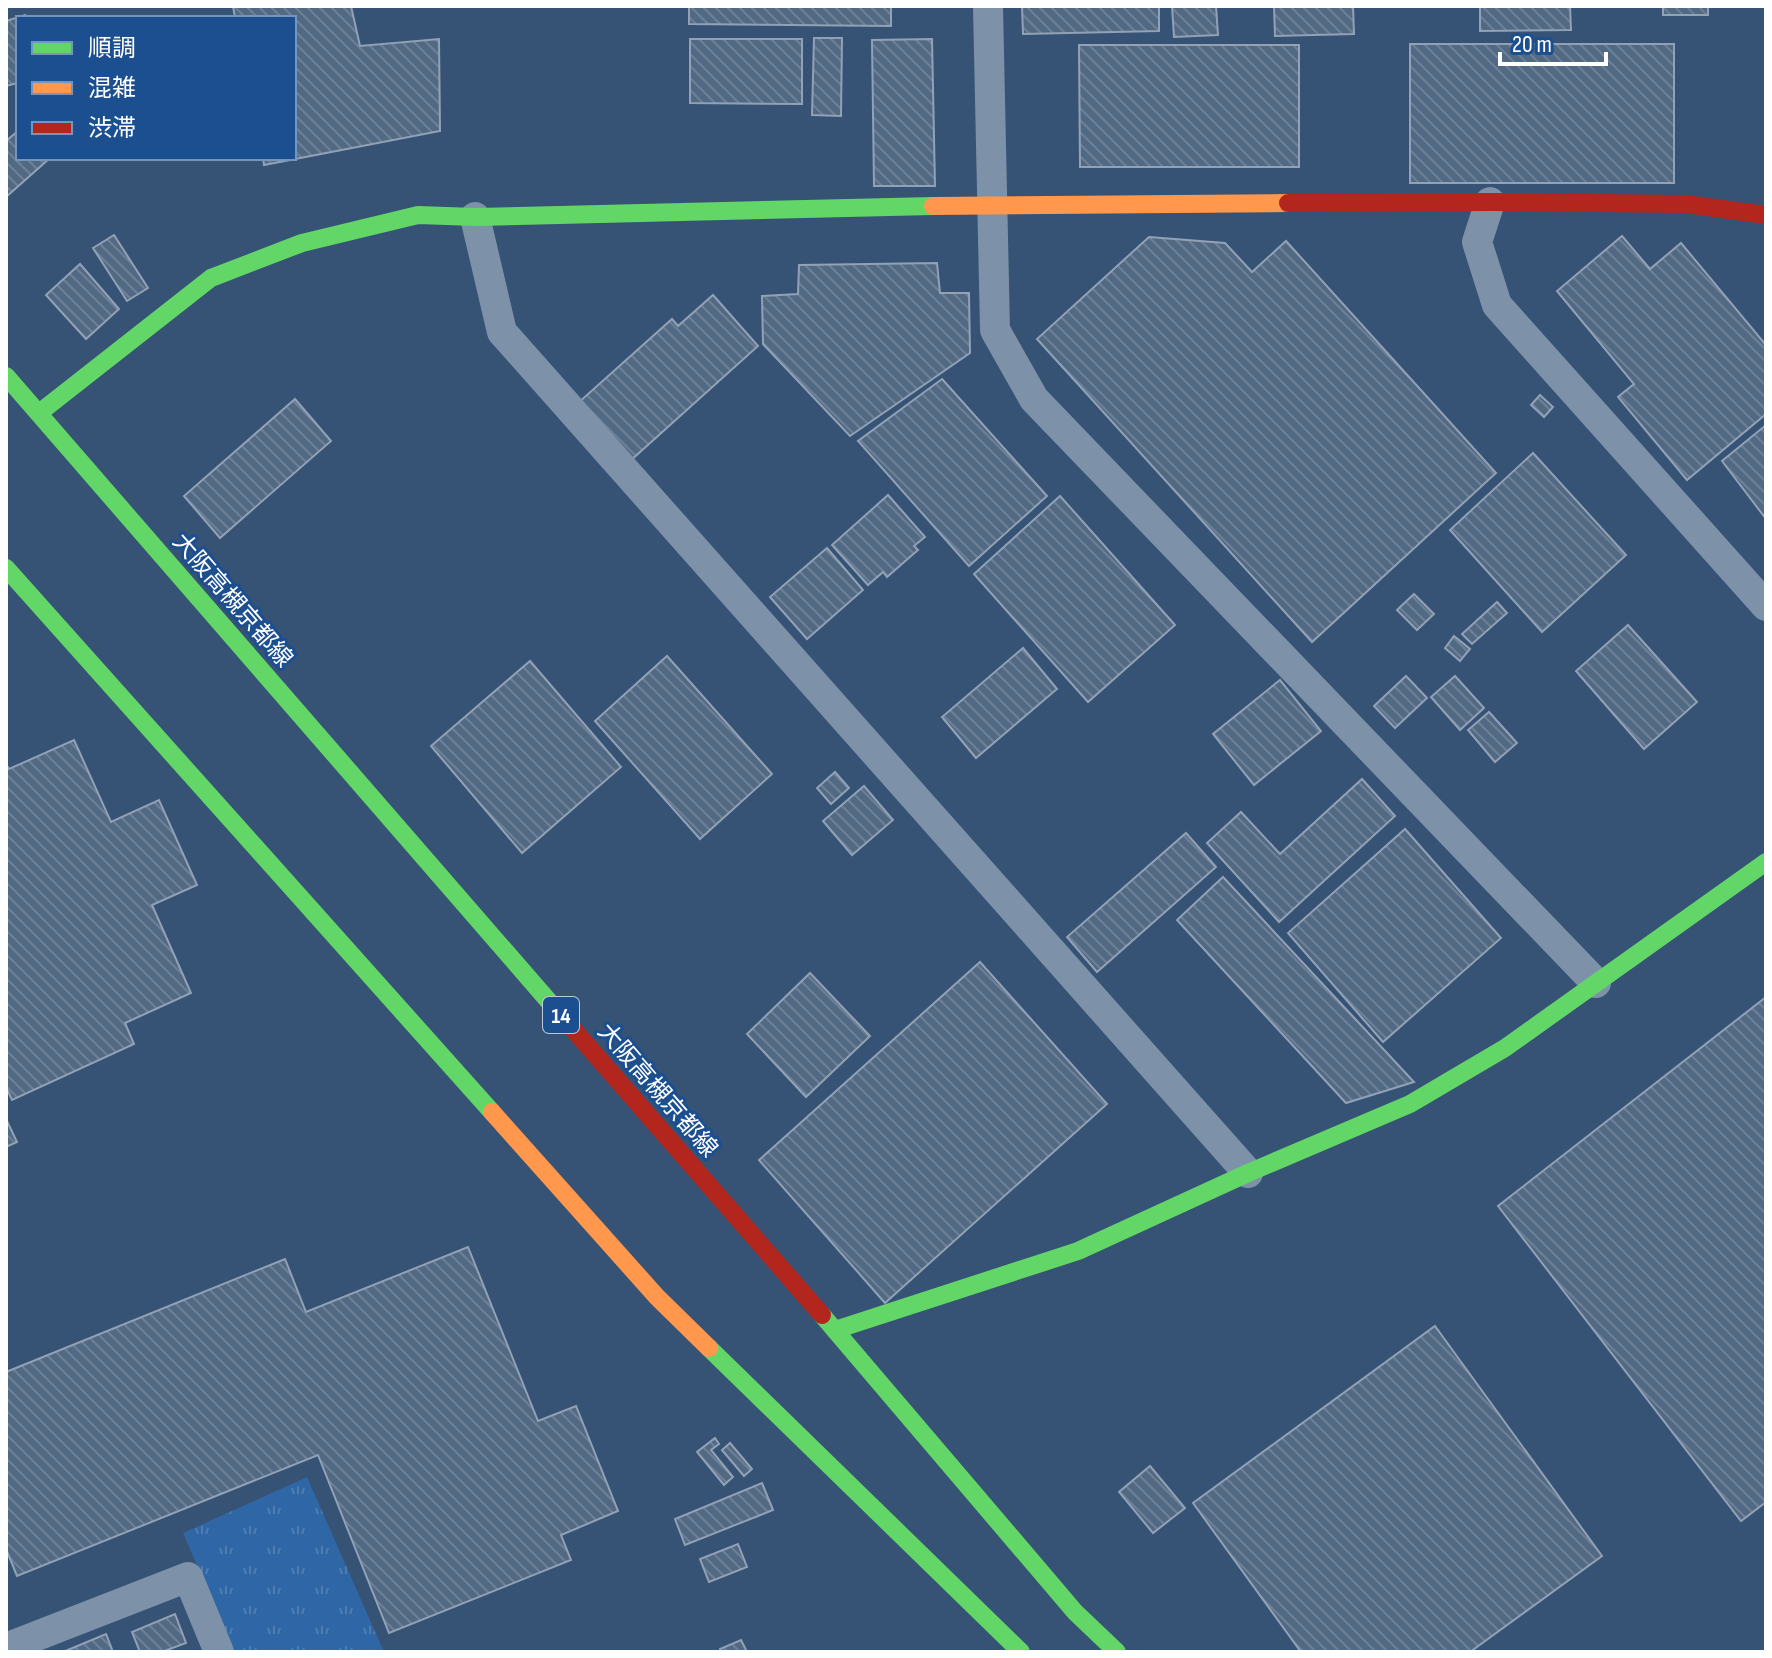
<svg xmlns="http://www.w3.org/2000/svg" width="1772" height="1658" viewBox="0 0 1772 1658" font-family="'Sofia Sans Condensed','Noto Sans JP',sans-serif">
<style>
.grass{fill:url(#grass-tufts)}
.building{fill:url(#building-back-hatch);stroke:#92a2b6;stroke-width:2}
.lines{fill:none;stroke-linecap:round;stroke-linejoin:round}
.street{stroke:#7d92a8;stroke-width:30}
.fast{stroke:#63d668;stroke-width:18}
.slow{stroke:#ff974d;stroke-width:18}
.jam{stroke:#b3261e;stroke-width:18}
.labels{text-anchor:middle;stroke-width:6;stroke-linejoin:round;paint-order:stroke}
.shield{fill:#1b4f8f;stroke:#bbcadd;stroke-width:2}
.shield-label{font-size:22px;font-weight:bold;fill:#fff}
.street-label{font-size:24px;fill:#fff;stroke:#1b4f8f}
</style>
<defs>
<pattern id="grass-tufts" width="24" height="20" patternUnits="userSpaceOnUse" patternTransform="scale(2)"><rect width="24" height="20" fill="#2f66a5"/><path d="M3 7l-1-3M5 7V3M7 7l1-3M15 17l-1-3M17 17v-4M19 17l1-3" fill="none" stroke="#4e7db2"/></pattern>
<pattern id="building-back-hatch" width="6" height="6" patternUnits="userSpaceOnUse" patternTransform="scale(2)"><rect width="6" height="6" fill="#526984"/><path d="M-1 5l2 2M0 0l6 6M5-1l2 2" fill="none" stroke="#6c8096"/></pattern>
</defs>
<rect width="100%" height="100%" fill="#365274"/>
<path class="grass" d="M307,1477L384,1652H235L183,1533Z"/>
<g class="building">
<path d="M233,6H351L360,46L439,39L440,131L264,165L263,158H294V18H235Z"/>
<path d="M689,6H891V26L689,24Z"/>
<path d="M1022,6H1159V31L1023,34Z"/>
<path d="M1172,6H1216L1218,35L1174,37Z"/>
<path d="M1274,6H1353L1354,34L1275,36Z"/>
<path d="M1480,6H1570L1571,30L1480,31Z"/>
<rect x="1663" y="6" width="45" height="9"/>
<path d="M25,15V18H18V83L6,86V21Z"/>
<path d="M814,38H842L841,116L812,115Z"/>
<path d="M690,39H802V104L690,103Z"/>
<path d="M932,39L935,186H874L872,40Z"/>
<rect x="1410" y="44" width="264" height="139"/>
<path d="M1079,45H1299V167H1080Z"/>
<path d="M18,131V158H50L6,197V141Z"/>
<path d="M114,235L148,288L127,301L93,248Z"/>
<path d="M1622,236L1650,269L1681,243L1766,345V414L1687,480L1618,397L1634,384L1557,291Z"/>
<path d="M1149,237L1225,243L1252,272L1286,241L1496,473L1312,642L1037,339Z"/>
<path d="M937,263L940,293H969L970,353L850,436L763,344L762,296L798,294L799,265Z"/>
<path d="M80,264L119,309L86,339L46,295Z"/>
<path d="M713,295L758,346L630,461L578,403L672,319L678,326Z"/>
<path d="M942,379L1047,496L969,566L858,441Z"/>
<path d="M1540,395L1553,407L1544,417L1531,405Z"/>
<path d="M295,399L331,441L220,538L184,496Z"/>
<path d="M1766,425V519L1722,461Z"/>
<path d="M1533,453L1626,555L1542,632L1450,530Z"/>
<path d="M888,495L925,537L914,546L918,550L887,577L883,572L868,585L832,545Z"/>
<path d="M1060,496L1175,625L1088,702L974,574Z"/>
<path d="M827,548L863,590L807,639L770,597Z"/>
<path d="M1414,594L1434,614L1417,630L1397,610Z"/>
<path d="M1497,602L1507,613L1472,644L1462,634Z"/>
<path d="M1628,625L1697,702L1644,749L1576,671Z"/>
<path d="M1454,636L1470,649L1460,661L1445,648Z"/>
<path d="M1023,648L1057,689L976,758L942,717Z"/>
<path d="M667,656L772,774L700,839L595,721Z"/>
<path d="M530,661L621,767L522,853L431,746Z"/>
<path d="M1406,676L1427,698L1395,728L1374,706Z"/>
<path d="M1455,676L1484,708L1460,730L1431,697Z"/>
<path d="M1280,680L1321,731L1254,785L1213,734Z"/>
<path d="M1489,712L1517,743L1495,762L1468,730Z"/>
<path d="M74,740L111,822L159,800L197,885L152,905L191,993L125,1023L134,1044L12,1100L6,1087V764L9,769Z"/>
<path d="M835,772L849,788L831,804L817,788Z"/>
<path d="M1362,779L1395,816L1279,922L1207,843L1241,812L1280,854Z"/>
<path d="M864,786L893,820L852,855L823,821Z"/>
<path d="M1405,829L1501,938L1383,1042L1288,933Z"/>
<path d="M1186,833L1216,867L1097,972L1067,937Z"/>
<path d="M1223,877L1414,1082L1346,1103L1177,920Z"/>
<path d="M980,962L1107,1104L885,1303L759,1160Z"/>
<path d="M810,973L870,1036L806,1097L747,1034Z"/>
<path d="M1766,997V1502L1741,1521L1498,1206Z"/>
<path d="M6,1119L17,1142L6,1147Z"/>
<path d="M468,1247L538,1421L576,1406L618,1511L561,1535L571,1560L389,1633L318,1455L17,1576L6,1549V1372L285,1259L306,1312Z"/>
<path d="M1435,1326L1602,1556L1470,1652H1301L1193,1503Z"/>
<path d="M715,1438L719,1444L711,1450L733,1477L724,1485L697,1452Z"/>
<path d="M730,1443L752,1469L744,1476L722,1450Z"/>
<path d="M1150,1466L1185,1508L1153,1533L1119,1492Z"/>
<path d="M762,1483L773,1510L685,1545L675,1519Z"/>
<path d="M738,1544L747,1567L709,1582L700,1559Z"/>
<path d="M175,1614L186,1643L162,1652H140L132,1632Z"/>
<path d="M106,1634L113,1652H63Z"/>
<path d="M741,1640L747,1652H721L720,1649Z"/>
</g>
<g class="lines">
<g class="street">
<path d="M988,6L995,330L1034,399L1596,983"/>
<path d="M1490,202L1477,242L1497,305L1766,606"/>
<path d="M475,217L502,332L1248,1173"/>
<path d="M16,1644L188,1577L219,1652"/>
</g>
<g class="fast">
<path d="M6,376L552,1005"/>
<path d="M39,413L211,278L302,243L418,215L475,217L933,206"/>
<path d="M6,568L492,1112"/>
<path d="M822,1315L1075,1612L1117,1652"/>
<path d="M835,1330L1078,1251L1248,1173L1410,1104L1505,1048L1766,862"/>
<path d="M709,1348L1021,1652"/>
</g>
<g class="slow">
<path d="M933,206L1288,203"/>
<path d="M492,1112L657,1297L709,1348"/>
</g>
<g class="jam">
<path d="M1288,203L1490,202L1685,204L1766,215"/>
<path d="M552,1005L822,1315"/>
</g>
</g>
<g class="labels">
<rect class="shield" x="543" y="997" width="36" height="36" rx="6"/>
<g class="shield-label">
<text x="561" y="1023">14</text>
</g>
<g class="street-label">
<text transform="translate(233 600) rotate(49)" y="8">大阪高槻京都線</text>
<text transform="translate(658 1090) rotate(49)" y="8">大阪高槻京都線</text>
</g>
</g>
<rect width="1772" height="1658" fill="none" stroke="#ffffff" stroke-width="16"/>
<rect x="16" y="16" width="280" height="144" fill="#1b4f8f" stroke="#7695bc" stroke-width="2"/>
<rect x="32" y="42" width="40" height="12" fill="#63d668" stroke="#7695bc" stroke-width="2"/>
<text x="88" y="56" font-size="24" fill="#ffffff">順調</text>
<rect x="32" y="82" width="40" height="12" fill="#ff974d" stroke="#7695bc" stroke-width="2"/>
<text x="88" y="96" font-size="24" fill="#ffffff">混雑</text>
<rect x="32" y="122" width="40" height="12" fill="#b3261e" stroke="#7695bc" stroke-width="2"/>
<text x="88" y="136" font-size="24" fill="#ffffff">渋滞</text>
<path d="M1500 52v12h106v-12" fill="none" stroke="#ffffff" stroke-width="4"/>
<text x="1512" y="52" font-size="24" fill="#ffffff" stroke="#1b4f8f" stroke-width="6" paint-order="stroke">20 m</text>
</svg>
